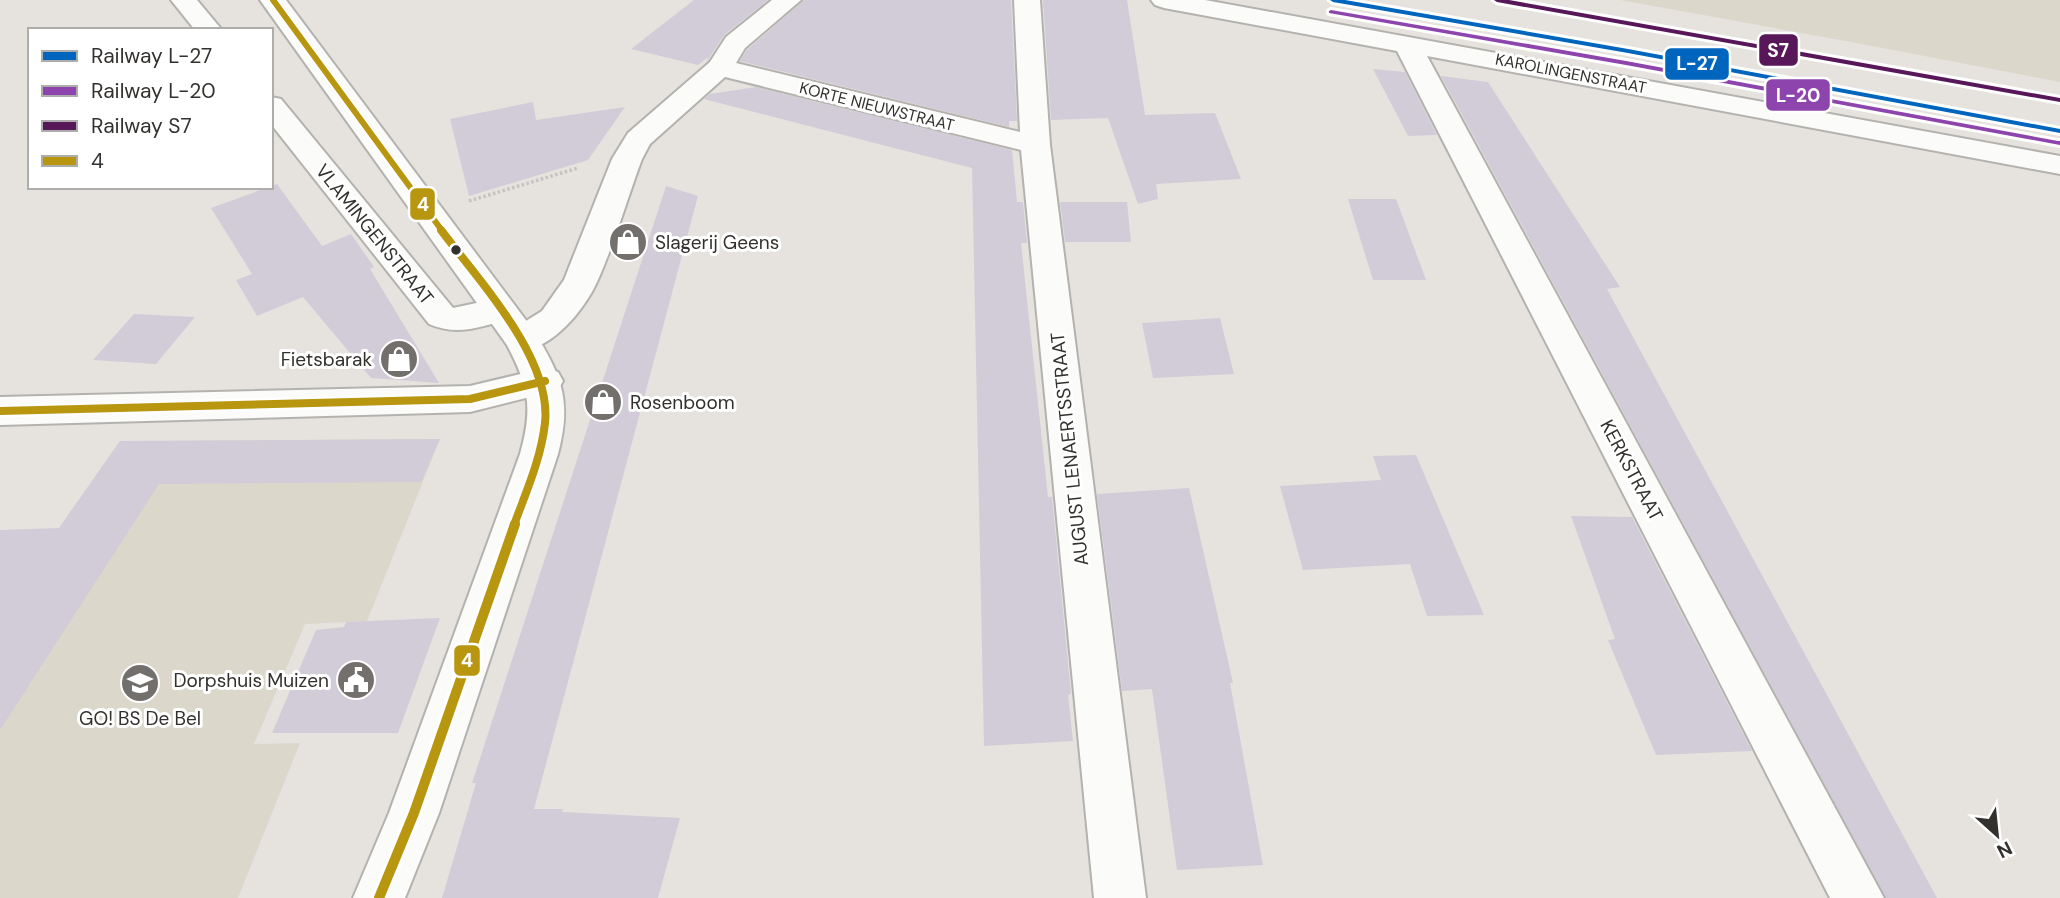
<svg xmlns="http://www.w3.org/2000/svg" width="2060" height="898" viewBox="0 0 2060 898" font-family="'DM Sans',sans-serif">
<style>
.built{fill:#dcd7cb}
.building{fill:#d1ccd7}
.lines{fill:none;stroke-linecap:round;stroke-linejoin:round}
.street-casing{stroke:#b4b2ae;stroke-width:4}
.secondary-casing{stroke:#b4b2ae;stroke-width:4}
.path{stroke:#c3c3c1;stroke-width:3.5;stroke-dasharray:2.5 2.5;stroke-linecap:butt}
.street{fill:#fbfbfa;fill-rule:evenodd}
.secondary{fill:#fbfbfa;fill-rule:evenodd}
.bus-1-far2-casing{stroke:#fff;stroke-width:10}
.bus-1-far1-casing{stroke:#fff;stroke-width:13}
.bus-1-casing{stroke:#fff;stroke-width:16}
.bus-1-far2{stroke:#b89610;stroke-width:6}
.bus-1-far1{stroke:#b89610;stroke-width:8}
.bus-1{stroke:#b89610;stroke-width:10}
.rail-1-casing{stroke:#fff;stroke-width:6}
.rail-2-casing{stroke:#fff;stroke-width:6}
.rail-3-casing{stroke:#fff;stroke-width:6}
.rail-1{fill:#0065bd;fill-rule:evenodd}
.rail-2{fill:#8e44ad;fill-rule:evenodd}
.rail-3{fill:#571759;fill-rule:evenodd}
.bus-dot{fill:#33312e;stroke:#fff;stroke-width:2.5}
.labels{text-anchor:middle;stroke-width:6;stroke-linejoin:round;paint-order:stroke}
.far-street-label{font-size:16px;fill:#33312e;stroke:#fff}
.street-label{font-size:19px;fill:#33312e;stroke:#fff}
.poi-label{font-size:19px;fill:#33312e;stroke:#fff;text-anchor:start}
.line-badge{stroke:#fff;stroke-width:2.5}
.badge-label{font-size:19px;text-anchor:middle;font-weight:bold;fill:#fff}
</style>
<rect width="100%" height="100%" fill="#e6e3de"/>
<g class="built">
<path d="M1620,0H2060V82L1851,42Z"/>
<path d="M440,439L367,621L305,624L254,744L300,743L238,898H0V613L120,441Z"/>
</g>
<g class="building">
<path d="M694,0H768L724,35L708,60L706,62L708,57L698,65L631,49Z"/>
<path d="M804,0H1011L1017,121H1009V127L740,61L747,50Z"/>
<path d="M1043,0H1127L1145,115L1215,113L1241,179L1156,184L1158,199L1138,204L1108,118L1051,120Z"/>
<path d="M1373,69L1405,72L1437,135L1408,136Z"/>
<path d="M1441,76L1488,82L1620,287L1607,289L1937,898H1886Z"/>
<path d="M756,87L1012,150L1017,202H1023L1027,243H1021L1048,497H1052L1071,694L1068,695L1073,741L984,746L972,168L704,99L710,94Z"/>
<path d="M533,102L536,120L625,107L588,160L469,196L450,119Z"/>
<path d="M277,184L322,246L351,234L374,267L370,269L439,383L371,378L303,297L257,316L236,280L252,274L211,208Z"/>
<path d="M666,186L698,196L534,809H563L562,812L680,818L658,898H442L476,783H472Z"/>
<path d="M1348,199H1396L1426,280H1373Z"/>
<path d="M1060,202H1127L1131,242H1065Z"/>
<path d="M134,314L195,317L156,364L93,360Z"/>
<path d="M1220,318L1234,374L1153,378L1142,323Z"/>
<path d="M440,439L421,482L159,484L0,730V530L59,528L120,441Z"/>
<path d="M1416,455L1484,615L1427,616L1410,564L1303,570L1280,486L1381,480L1373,456Z"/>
<path d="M1189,488L1233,683H1230L1263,865L1177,870L1152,689L1122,691L1097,494Z"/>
<path d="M1571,516L1632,517L1752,751L1656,755L1608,640L1615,639Z"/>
<path d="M440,618L398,733H272L316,630L344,627L346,622Z"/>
</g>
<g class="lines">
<defs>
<g id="street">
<path d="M171,0H197L222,30H195Z"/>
<path d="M772,0H801L745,48L736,63L1020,132L1014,0H1040L1050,145L1146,898H1094L1021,150L725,77L650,144L642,159C627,199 615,242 597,282C584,311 545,359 510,349L504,340L510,331L542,311L564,280L612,159L628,133L710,62L726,37Z"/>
<path d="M1151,0H1205L2060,156V174L1427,56L1884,898H1830L1397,51L1164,8L1155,5Z"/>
<path d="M271,97L281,99L453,308L500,298L512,302L517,310L512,318C483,326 458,337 429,324L271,124Z"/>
<path d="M545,368L558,372L563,381L558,390L470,412L0,425V397L470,386Z"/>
</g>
<path id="secondary" d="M260,0H286L534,331C562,377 572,401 558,454L439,813L405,898H353L389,813L520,454C533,408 529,387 507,345Z"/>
</defs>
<use href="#street" class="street-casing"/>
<use href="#secondary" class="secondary-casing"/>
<path class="path" d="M469,201L578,168"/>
<use href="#street" class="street"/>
<use href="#secondary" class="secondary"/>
<defs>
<path id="bus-1-far2" d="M273,0L443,232"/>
<g id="bus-1-far1">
<path d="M441,230C479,281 552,358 545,423C541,459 526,492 514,525"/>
<path d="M0,411L470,399L545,381"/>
</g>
<path id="bus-1" d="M379,898L414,813L515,524"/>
</defs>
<use href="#bus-1-far2" class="bus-1-far2-casing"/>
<use href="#bus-1-far1" class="bus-1-far1-casing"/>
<use href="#bus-1" class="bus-1-casing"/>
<use href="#bus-1-far2" class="bus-1-far2"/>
<use href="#bus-1-far1" class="bus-1-far1"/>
<use href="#bus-1" class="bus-1"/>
<defs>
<path id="rail-1" d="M1330,0H1345L1628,49L2060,129V133L1628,53L1333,2Z"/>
<path id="rail-2" d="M1331,10L1626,61L2058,141H2060V145L1626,65L1329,13V11Z"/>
<path id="rail-3" d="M1494,0H1509L2060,98V102L1497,2Z"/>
</defs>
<use href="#rail-1" class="rail-1-casing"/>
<use href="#rail-2" class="rail-2-casing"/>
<use href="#rail-3" class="rail-3-casing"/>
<use href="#rail-1" class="rail-1"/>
<use href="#rail-2" class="rail-2"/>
<use href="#rail-3" class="rail-3"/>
</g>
<defs>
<symbol id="shop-disc" viewBox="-11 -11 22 22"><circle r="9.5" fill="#726f6c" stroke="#fff"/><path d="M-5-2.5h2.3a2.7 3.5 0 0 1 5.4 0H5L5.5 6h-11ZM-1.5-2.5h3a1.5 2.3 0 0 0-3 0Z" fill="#fff"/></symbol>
<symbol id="civic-disc" viewBox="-11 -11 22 22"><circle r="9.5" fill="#726f6c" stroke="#fff"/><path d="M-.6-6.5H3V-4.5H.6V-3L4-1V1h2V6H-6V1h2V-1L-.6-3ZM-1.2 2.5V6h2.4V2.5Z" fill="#fff"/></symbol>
<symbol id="school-disc" viewBox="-11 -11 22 22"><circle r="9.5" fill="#726f6c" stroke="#fff"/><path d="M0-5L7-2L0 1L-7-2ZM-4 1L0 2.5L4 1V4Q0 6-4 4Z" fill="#fff"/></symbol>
</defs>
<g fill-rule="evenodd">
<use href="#shop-disc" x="606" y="220" width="44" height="44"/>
<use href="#shop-disc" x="377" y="337" width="44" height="44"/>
<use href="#shop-disc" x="581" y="380" width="44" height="44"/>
<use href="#civic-disc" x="334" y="658" width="44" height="44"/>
<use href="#school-disc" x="118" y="661" width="44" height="44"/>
</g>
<circle class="bus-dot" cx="456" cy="250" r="6"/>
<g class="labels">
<g class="far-street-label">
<text transform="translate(1571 73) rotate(11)" y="6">KAROLINGENSTRAAT</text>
<text transform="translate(877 106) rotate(14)" y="6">KORTE NIEUWSTRAAT</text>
</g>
<g class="street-label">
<text transform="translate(375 234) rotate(51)" y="7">VLAMINGENSTRAAT</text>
<text transform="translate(1069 449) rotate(-96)" y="7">AUGUST LENAERTSSTRAAT</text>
<text transform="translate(1632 470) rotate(62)" y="7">KERKSTRAAT</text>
</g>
<g class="poi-label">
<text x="655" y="249">Slagerij Geens</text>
<text x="372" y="366" text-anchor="end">Fietsbarak</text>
<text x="630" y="409">Rosenboom</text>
<text x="329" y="687" text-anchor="end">Dorpshuis Muizen</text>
<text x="140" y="725" text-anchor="middle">GO! BS De Bel</text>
</g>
</g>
<g class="line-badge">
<rect x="1758" y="33" width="41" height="34" rx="7" fill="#571759"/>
<rect x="1664" y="47" width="66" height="34" rx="7" fill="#0065bd"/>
<rect x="1765" y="78" width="66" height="34" rx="7" fill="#8e44ad"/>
<rect x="409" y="187" width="27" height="34" rx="7" fill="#b89610"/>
<rect x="453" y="644" width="28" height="33" rx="7" fill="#b89610"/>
</g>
<g class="badge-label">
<text x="1778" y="57">S7</text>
<text x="1697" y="70">L-27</text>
<text x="1798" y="102">L-20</text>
<text x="423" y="211">4</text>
<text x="467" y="667">4</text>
</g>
<rect x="28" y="28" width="245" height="161" fill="#ffffff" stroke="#adadab" stroke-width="2"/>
<rect x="42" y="51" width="35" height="10" fill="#0065bd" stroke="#adadab" stroke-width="2"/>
<text x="91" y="63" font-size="21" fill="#33312e">Railway L-27</text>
<rect x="42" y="86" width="35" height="10" fill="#8e44ad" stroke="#adadab" stroke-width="2"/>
<text x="91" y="98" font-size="21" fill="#33312e">Railway L-20</text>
<rect x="42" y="121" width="35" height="10" fill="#571759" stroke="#adadab" stroke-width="2"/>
<text x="91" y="133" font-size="21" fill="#33312e">Railway S7</text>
<rect x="42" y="156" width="35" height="10" fill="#b89610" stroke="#adadab" stroke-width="2"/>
<text x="91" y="168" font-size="21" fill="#33312e">4</text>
<g transform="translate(1997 835) rotate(153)" stroke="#ffffff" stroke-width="5" paint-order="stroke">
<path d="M0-5L12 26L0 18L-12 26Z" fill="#33312e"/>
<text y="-10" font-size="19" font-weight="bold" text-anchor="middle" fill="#33312e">N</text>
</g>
</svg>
